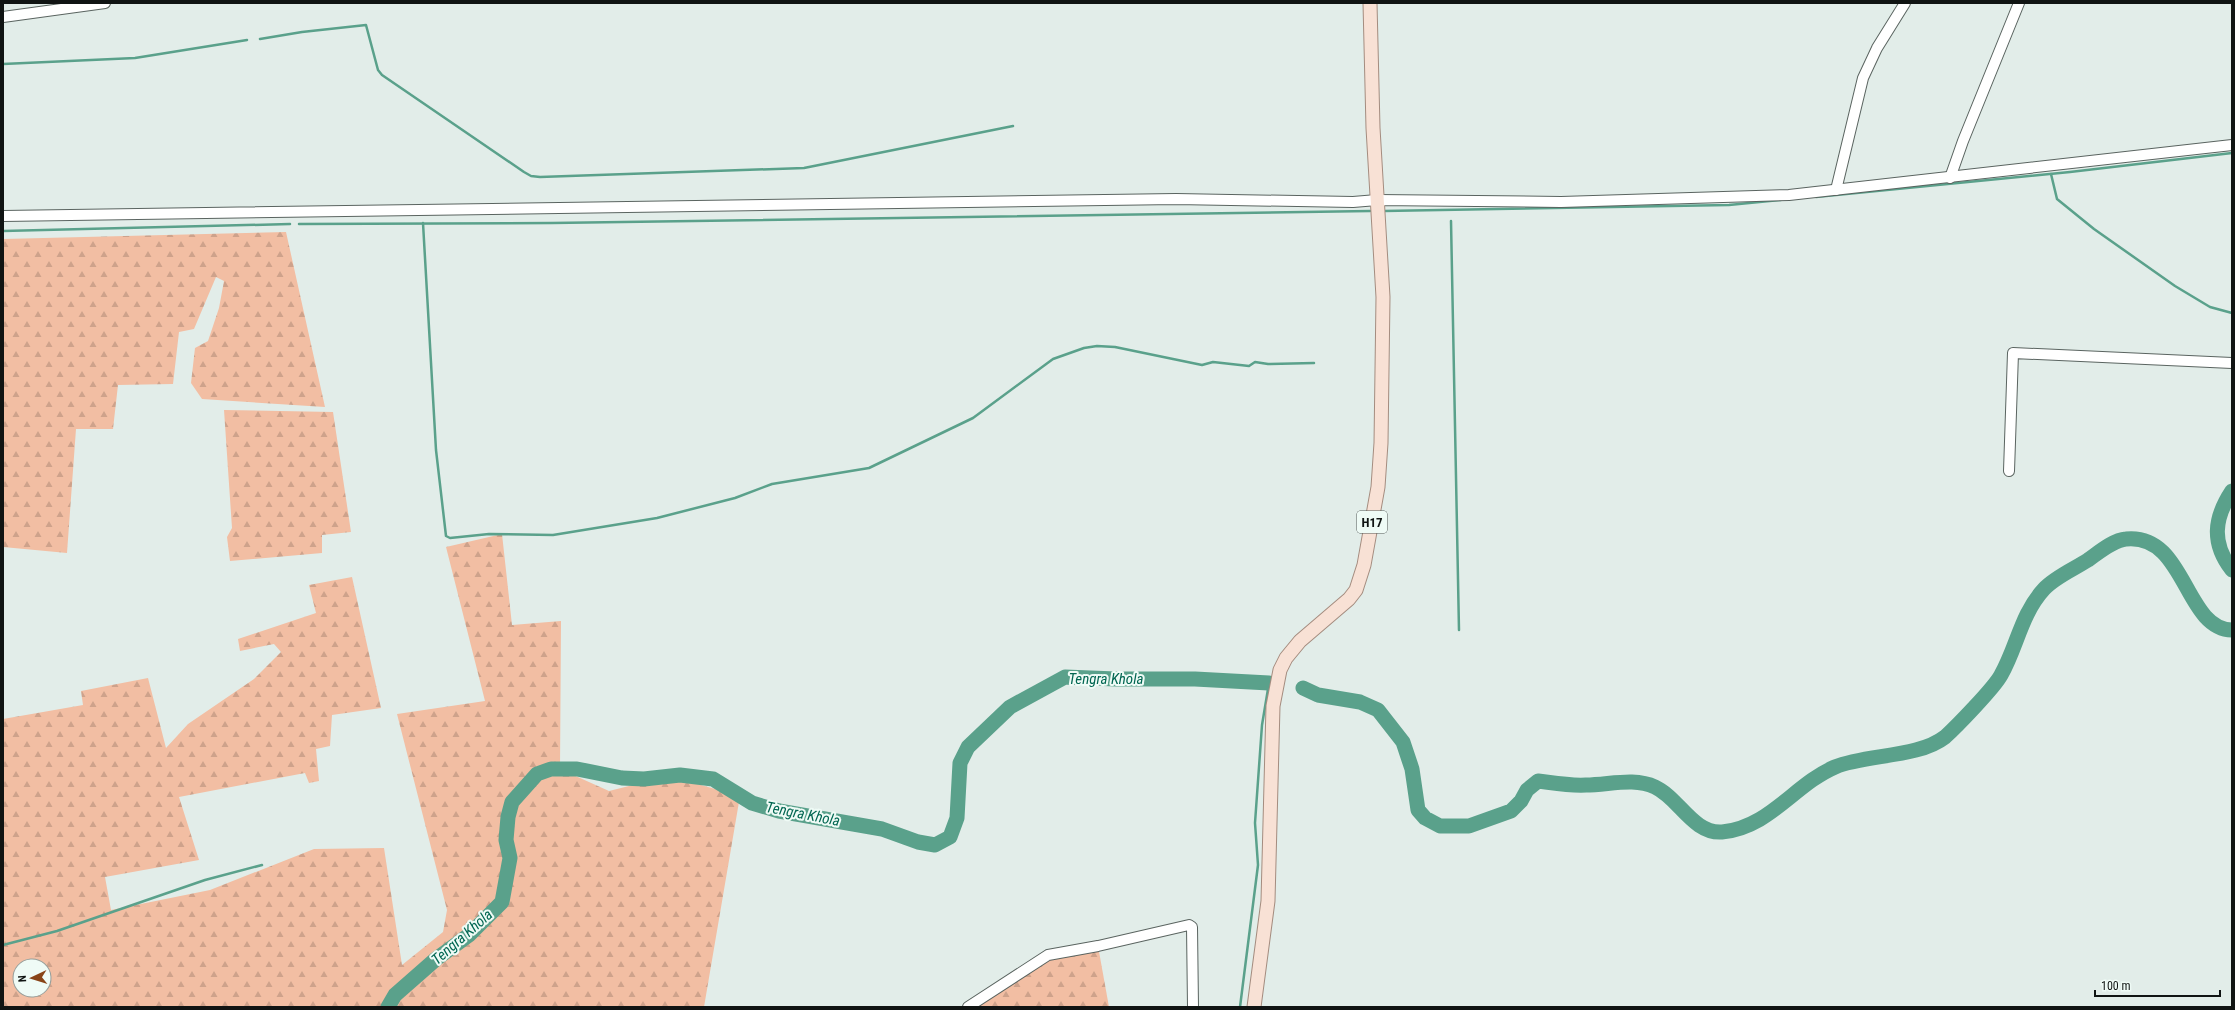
<svg xmlns="http://www.w3.org/2000/svg" width="2235" height="1010" viewBox="0 0 2235 1010" font-family="'Roboto Condensed',sans-serif">
<style>
.forest{fill:url(#forest-firs);fill-rule:evenodd}
.lines{fill:none;stroke-linecap:round;stroke-linejoin:round}
.stream{stroke:#5aa18b;stroke-width:2.5}
.river{stroke:#5aa18b;stroke-width:15}
.minor-casing{stroke:#5a6460;stroke-width:12}
.major-casing{stroke:#a48c7f;stroke-width:15}
.minor{stroke:#fff;stroke-width:10}
.major{stroke:#f8e1d5;stroke-width:13}
.labels{text-anchor:middle;stroke-width:4;stroke-linejoin:round;paint-order:stroke}
.shield{fill:#effbf6;stroke:#535957;stroke-width:1}
.shield-label{font-size:13px;font-weight:bold;fill:#101413}
.water-label{font-size:15px;font-style:italic;fill:#016651;stroke:#effbf6}
</style>
<defs>
<pattern id="forest-firs" width="22" height="20" patternUnits="userSpaceOnUse"><rect width="22" height="20" fill="#f2bea3"/><path d="M5 1l3.5 6h-7zM16 11l3.5 6h-7z" fill="#cea28b"/></pattern>
</defs>
<rect width="100%" height="100%" fill="#e2ede9"/>
<g class="forest">
<path d="M286,232L325,407L202,399L191,383L195,348L208,341L219,308L224,281L216,277L194,329L179,332L173,384L118,385L113,429H76L67,553L3,547V239Z"/>
<path d="M224,410L333,412L351,532L322,535V553L230,561L227,537L232,528Z"/>
<path d="M502,534L512,625L561,621L560,769L609,791L669,776L740,796L704,1007H3V719L83,705L81,691L148,678L166,748L188,724L254,679L281,652L274,644L240,651L238,639L316,613L309,585L352,577L381,708L332,715L330,746L316,749L319,781L309,783L305,773L179,797L199,860L105,877L111,910L210,890L314,849L384,848L402,965L443,932L447,910L397,714L485,701L446,547ZM20,966H44V990H20Z"/>
<path d="M1098,946L1109,1007H979L978,1000L1048,955Z"/>
</g>
<g class="lines">
<g class="stream">
<path d="M260,39L302,32L366,25L378,70L382,75L524,172L531,176L540,177L804,168L1013,126"/>
<path d="M3,64L135,58L247,40"/>
<path d="M2051,174L2057,199L2094,229L2175,286L2210,307L2232,313"/>
<path d="M1816,197L2070,172L2232,153"/>
<path d="M1384,211L1729,205L1781,200"/>
<path d="M1451,221L1459,630"/>
<path d="M423,223L436,450L446,536L450,538L489,534L553,535L657,518L735,498L772,484L869,468L973,418L1053,359L1084,348L1097,346L1115,347L1202,365L1213,362L1249,366L1255,362L1268,364L1314,363"/>
<path d="M299,224L552,223L1370,211"/>
<path d="M3,231L290,224"/>
<path d="M3,945L57,931L205,880L262,865"/>
<path d="M1240,1007L1258,865L1255,823L1262,725L1269,683"/>
</g>
<g class="river">
<path d="M2232,491C2214,518 2211,543 2232,570"/>
<path d="M1303,688L1318,695L1360,702L1378,710L1403,742L1412,769L1418,810L1425,818L1440,826H1469L1511,811L1521,801L1527,790L1538,781C1554,783 1570,786 1586,785C1609,785 1634,777 1655,787C1679,798 1693,834 1722,832C1769,828 1795,784 1835,767C1866,754 1918,758 1945,737C1956,727 1994,688 2001,675C2017,647 2021,614 2044,589C2055,577 2074,569 2088,560C2098,553 2113,540 2126,539C2186,533 2184,629 2232,630"/>
<path d="M388,1007L395,995L436,959L469,935L502,902L510,858L506,840L508,817L512,802L537,774L551,769H577L622,778L644,779L680,775L713,779L752,803L779,811L882,829L918,842L935,845L950,837L957,818L960,763L968,747L1010,707L1065,677L1116,679H1195L1269,683"/>
</g>
<defs>
<g id="minor">
<path d="M3,17L105,3"/>
<path d="M1950,178L1963,141L2019,3"/>
<path d="M1836,190L1863,78L1877,48L1905,3"/>
<path d="M3,216L1176,199L1353,202L1377,200L1561,202L1789,195L2232,145"/>
<path d="M2009,471L2013,353L2232,363"/>
<path d="M968,1007L1048,955L1098,946L1189,925L1192,927L1193,1007"/>
</g>
<path id="major" d="M1254,1007L1268,901L1273,706L1280,670L1286,658L1300,641L1349,599L1356,590L1364,565L1378,487L1381,443L1383,297L1373,128L1370,3"/>
</defs>
<use href="#minor" class="minor-casing"/>
<use href="#major" class="major-casing"/>
<use href="#minor" class="minor"/>
<use href="#major" class="major"/>
</g>
<g class="labels">
<rect class="shield" x="1357" y="511" width="30" height="22" rx="3"/>
<g class="shield-label">
<text x="1372" y="527">H17</text>
</g>
<g class="water-label">
<text x="1106" y="684">Tengra Khola</text>
<text transform="translate(803 814) rotate(11)" y="5">Tengra Khola</text>
<text transform="translate(462 937) rotate(-41)" y="5">Tengra Khola</text>
</g>
</g>
<rect width="2235" height="1010" fill="none" stroke="#101413" stroke-width="8"/>
<g transform="translate(32 978) rotate(266)"><circle r="19" fill="#effbf6" stroke="#969f9b"/>
<path d="M0-3L7 15L0 10L-7 15Z" fill="#884418"/>
<text y="-6" font-size="11" font-weight="bold" text-anchor="middle" fill="#101413">N</text>
</g>
<path d="M2095 990v6h125v-6" fill="none" stroke="#101413" stroke-width="2"/>
<text x="2101" y="990" font-size="12" fill="#101413" stroke="#effbf6" stroke-width="3" paint-order="stroke">100 m</text>
</svg>
